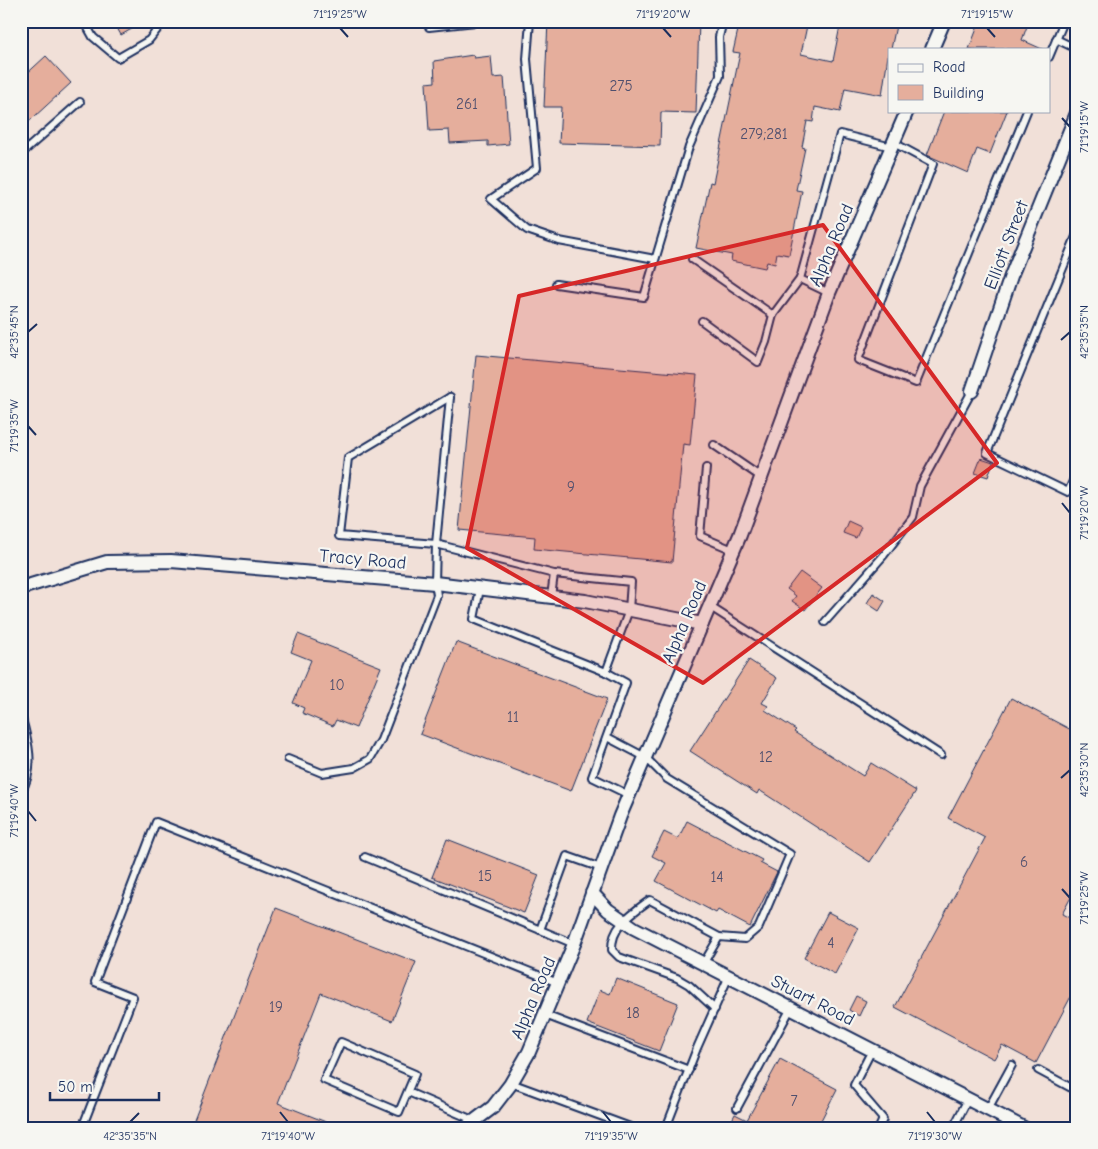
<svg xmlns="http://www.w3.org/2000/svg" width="1098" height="1149" viewBox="0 0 1098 1149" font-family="'Comic Neue',sans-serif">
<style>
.building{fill:#e5ae9c;stroke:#1b2f5e}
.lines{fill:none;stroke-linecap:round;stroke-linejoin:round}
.service-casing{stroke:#1b2f5e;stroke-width:10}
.minor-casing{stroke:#1b2f5e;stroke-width:16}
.service{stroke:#f6f6f2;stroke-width:6}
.minor{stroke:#f6f6f2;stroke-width:12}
.marked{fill:#d62828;fill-opacity:0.2;stroke:#d62828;stroke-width:4;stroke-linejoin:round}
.ticks{fill:none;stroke:#1b2f5e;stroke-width:2}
.labels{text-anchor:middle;stroke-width:4.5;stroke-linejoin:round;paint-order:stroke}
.number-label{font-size:15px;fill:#4e4f6e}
.street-label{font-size:18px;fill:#1b2f5e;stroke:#f6f6f2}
.neatline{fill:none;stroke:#1b2f5e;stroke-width:2}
.ticks-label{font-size:12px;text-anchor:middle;fill:#1b2f5e}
</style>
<rect width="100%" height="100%" fill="#f1e0d8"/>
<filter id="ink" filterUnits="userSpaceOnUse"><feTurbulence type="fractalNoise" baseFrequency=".02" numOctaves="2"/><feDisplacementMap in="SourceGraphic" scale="10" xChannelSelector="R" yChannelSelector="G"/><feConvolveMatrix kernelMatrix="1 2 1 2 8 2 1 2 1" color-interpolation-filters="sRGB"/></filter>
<g filter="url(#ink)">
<g class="building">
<path d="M113,21H146L121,35Z"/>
<path d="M548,21H699L696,113L661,112L660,146L559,143L561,107H544Z"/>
<path d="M740,21H808L801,54L833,61L841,21H897L891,49H889L882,95L845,88L840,112L815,107L813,122L807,121L802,147L805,148L796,190L802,191L789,255L777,253L775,264L767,262L765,268L731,261L732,255L696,248L710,182L713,183L740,53L733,52Z"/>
<path d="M980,21H1029L1022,40L1042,49H969Z"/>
<path d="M473,55L474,58L491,56L493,78L504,77L509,144L488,146V141L450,143L449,130L429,131L426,83L435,82L434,61Z"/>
<path d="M46,56L71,83L21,129V79Z"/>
<path d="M944,111H1007L990,154L977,149L968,173L927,155Z"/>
<path d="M476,355L697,375L690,445L683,444L672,562L534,549L535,537L459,530Z"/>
<path d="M981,458L993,462L988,477L975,473Z"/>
<path d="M848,521L861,527L856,538L843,533Z"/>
<path d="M800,572L822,588L805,610L792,601L796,596L787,589Z"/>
<path d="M873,593L885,601L879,611L867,603Z"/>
<path d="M298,634L381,667L356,728L336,720L333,726L302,713L304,708L293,703L311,660L291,652Z"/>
<path d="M456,642L607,699L571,791L420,734Z"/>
<path d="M749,660L777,678L762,703L768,706L765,710L796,730L794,732L863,776L871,763L916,791L870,862L759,790L757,794L690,751Z"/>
<path d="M1011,698L1077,733V886L1062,914L1077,922V985L1036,1063L1002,1045L994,1059L895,1007L985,838L948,818Z"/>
<path d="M687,821L762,860L760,863L777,872L750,927L718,910L716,913L656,881L666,863L652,856L664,832L678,839Z"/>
<path d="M447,839L539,875L524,913L432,877Z"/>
<path d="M276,908L416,962L392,1021L321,993L278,1103L341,1128H191Z"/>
<path d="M828,912L859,928L835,974L804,958Z"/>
<path d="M616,978L678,1003L659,1051L587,1023L600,990L610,994Z"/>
<path d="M856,996L866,1001L859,1016L849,1010Z"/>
<path d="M780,1059L837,1089L817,1128H728L735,1114L747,1120Z"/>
</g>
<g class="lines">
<defs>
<g id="service">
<path d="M84,21L93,37L118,58L149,40L164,21"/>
<path d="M428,21L429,27L485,21"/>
<path d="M530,21L527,59L537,168L491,199L527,230L559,241L655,259"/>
<path d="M1056,39L1077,49"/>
<path d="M1049,57L1064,21"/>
<path d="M894,143L933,164L858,360L916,383L1027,111"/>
<path d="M21,154L80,102"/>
<path d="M1077,234L987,453L1068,492L1077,472"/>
<path d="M692,259L773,315"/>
<path d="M556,284L644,297L689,147L720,76L719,37L723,21"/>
<path d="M829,293L800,279L840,134L892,147"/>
<path d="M702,321L758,362L766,342L773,315L800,279"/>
<path d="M450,397L348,458L339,536L436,544L554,574L631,582L629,610L606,672L474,619L480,589"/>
<path d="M714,445L761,477"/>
<path d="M706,468L700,536L733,550"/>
<path d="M551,597L554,574"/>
<path d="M709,606L941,755"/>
<path d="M825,622L884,555L913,517L920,486L972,391"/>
<path d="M606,672L626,683L592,777L629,795"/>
<path d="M21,715C28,740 36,768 21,792"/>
<path d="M607,737L645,757L667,779L790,854L759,927L745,939L719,937"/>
<path d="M288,759L322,773L354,768L370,759L381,740L437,595L435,583L436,544L450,397"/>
<path d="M365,857L574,944"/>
<path d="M540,930L567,856L601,868"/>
<path d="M703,964L719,937L650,900C632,913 611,926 612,950L619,957L677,978L689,985L715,1009"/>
<path d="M545,1015L689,1070"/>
<path d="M341,1042L415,1074L399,1112L324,1080Z"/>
<path d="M872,1050L854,1085L883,1119L879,1128"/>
<path d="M1038,1070L1077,1091"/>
<path d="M511,1083L633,1128"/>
<path d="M408,1092L473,1120L478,1128"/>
<path d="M737,1108L791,1008"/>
<path d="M988,1109L1012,1065"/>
<path d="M82,1128L133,997L95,982L156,822L558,983"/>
<path d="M666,1128L697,1048L729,976"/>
<path d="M953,1128L968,1099"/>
</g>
<g id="minor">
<path d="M932,49L944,21"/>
<path d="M972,391L1011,276L1077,113"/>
<path d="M21,588L107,562L171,561L435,583L585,601L702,624"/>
<path d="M592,893L608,910L634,928L1024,1128"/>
<path d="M465,1128L493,1107L510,1085L529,1052L574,944L620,816L740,535L829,293L907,111"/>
</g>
</defs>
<use href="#service" class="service-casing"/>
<use href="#minor" class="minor-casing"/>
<use href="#service" class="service"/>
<use href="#minor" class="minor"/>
</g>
</g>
<path class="marked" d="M823,225L997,463L703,683L467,548L519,296Z"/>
<path class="ticks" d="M340,28L348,37M663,28L671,37M987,28L995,37M1062,118L1070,127M28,332L37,324M1061,340L1070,332M28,426L36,435M1062,503L1070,513M1061,778L1070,770M28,811L36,821M1062,889L1070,898M280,1112L288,1122M603,1112L611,1122M927,1112L935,1122M130,1122L139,1113"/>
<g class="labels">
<g class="number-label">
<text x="621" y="91">275</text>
<text x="467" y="109">261</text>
<text x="764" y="139">279;281</text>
<text x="571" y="492">9</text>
<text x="337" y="690">10</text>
<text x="513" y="722">11</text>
<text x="766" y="762">12</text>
<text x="1024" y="867">6</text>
<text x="485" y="881">15</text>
<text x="717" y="882">14</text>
<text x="831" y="948">4</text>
<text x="276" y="1012">19</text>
<text x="633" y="1018">18</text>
<text x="794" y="1106">7</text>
</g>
<g class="street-label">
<text transform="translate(831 245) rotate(-67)" y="6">Alpha Road</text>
<text transform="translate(1006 245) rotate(-69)" y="6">Elliott Street</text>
<text transform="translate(363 559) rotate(5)" y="6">Tracy Road</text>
<text transform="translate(684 622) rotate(-67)" y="6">Alpha Road</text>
<text transform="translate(533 998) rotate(-67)" y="6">Alpha Road</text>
<text transform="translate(813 1000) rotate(27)" y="6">Stuart Road</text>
</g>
</g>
<rect width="1098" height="1149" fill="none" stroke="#f6f6f2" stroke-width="55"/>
<rect x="888" y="48" width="162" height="65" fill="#f6f6f2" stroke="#9ea6b7"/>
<rect x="898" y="64" width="25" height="8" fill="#f6f6f2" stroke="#9ea6b7"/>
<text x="933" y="72" font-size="15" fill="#1b2f5e">Road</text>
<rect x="898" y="85" width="25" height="15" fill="#e5ae9c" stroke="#9ea6b7"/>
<text x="933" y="98" font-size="15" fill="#1b2f5e">Building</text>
<path d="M50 1092v8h109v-8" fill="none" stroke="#1b2f5e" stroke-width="2.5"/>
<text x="58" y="1092" font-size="15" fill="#1b2f5e" stroke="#f6f6f2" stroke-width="4" paint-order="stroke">50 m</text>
<rect x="28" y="28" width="1042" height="1094" class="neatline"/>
<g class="ticks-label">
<text x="340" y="18">71°19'25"W</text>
<text x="663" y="18">71°19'20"W</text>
<text x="987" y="18">71°19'15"W</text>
<text transform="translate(1084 127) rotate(-90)" y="4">71°19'15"W</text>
<text transform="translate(14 332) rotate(-90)" y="4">42°35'45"N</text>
<text transform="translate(1084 332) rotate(-90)" y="4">42°35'35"N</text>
<text transform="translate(14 426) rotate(-90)" y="4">71°19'35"W</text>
<text transform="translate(1084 513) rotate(-90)" y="4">71°19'20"W</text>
<text transform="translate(1084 770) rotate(-90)" y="4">42°35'30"N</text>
<text transform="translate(14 811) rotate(-90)" y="4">71°19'40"W</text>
<text transform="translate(1084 898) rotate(-90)" y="4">71°19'25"W</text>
<text x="130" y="1140">42°35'35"N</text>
<text x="288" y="1140">71°19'40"W</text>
<text x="611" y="1140">71°19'35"W</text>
<text x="935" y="1140">71°19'30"W</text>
</g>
</svg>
